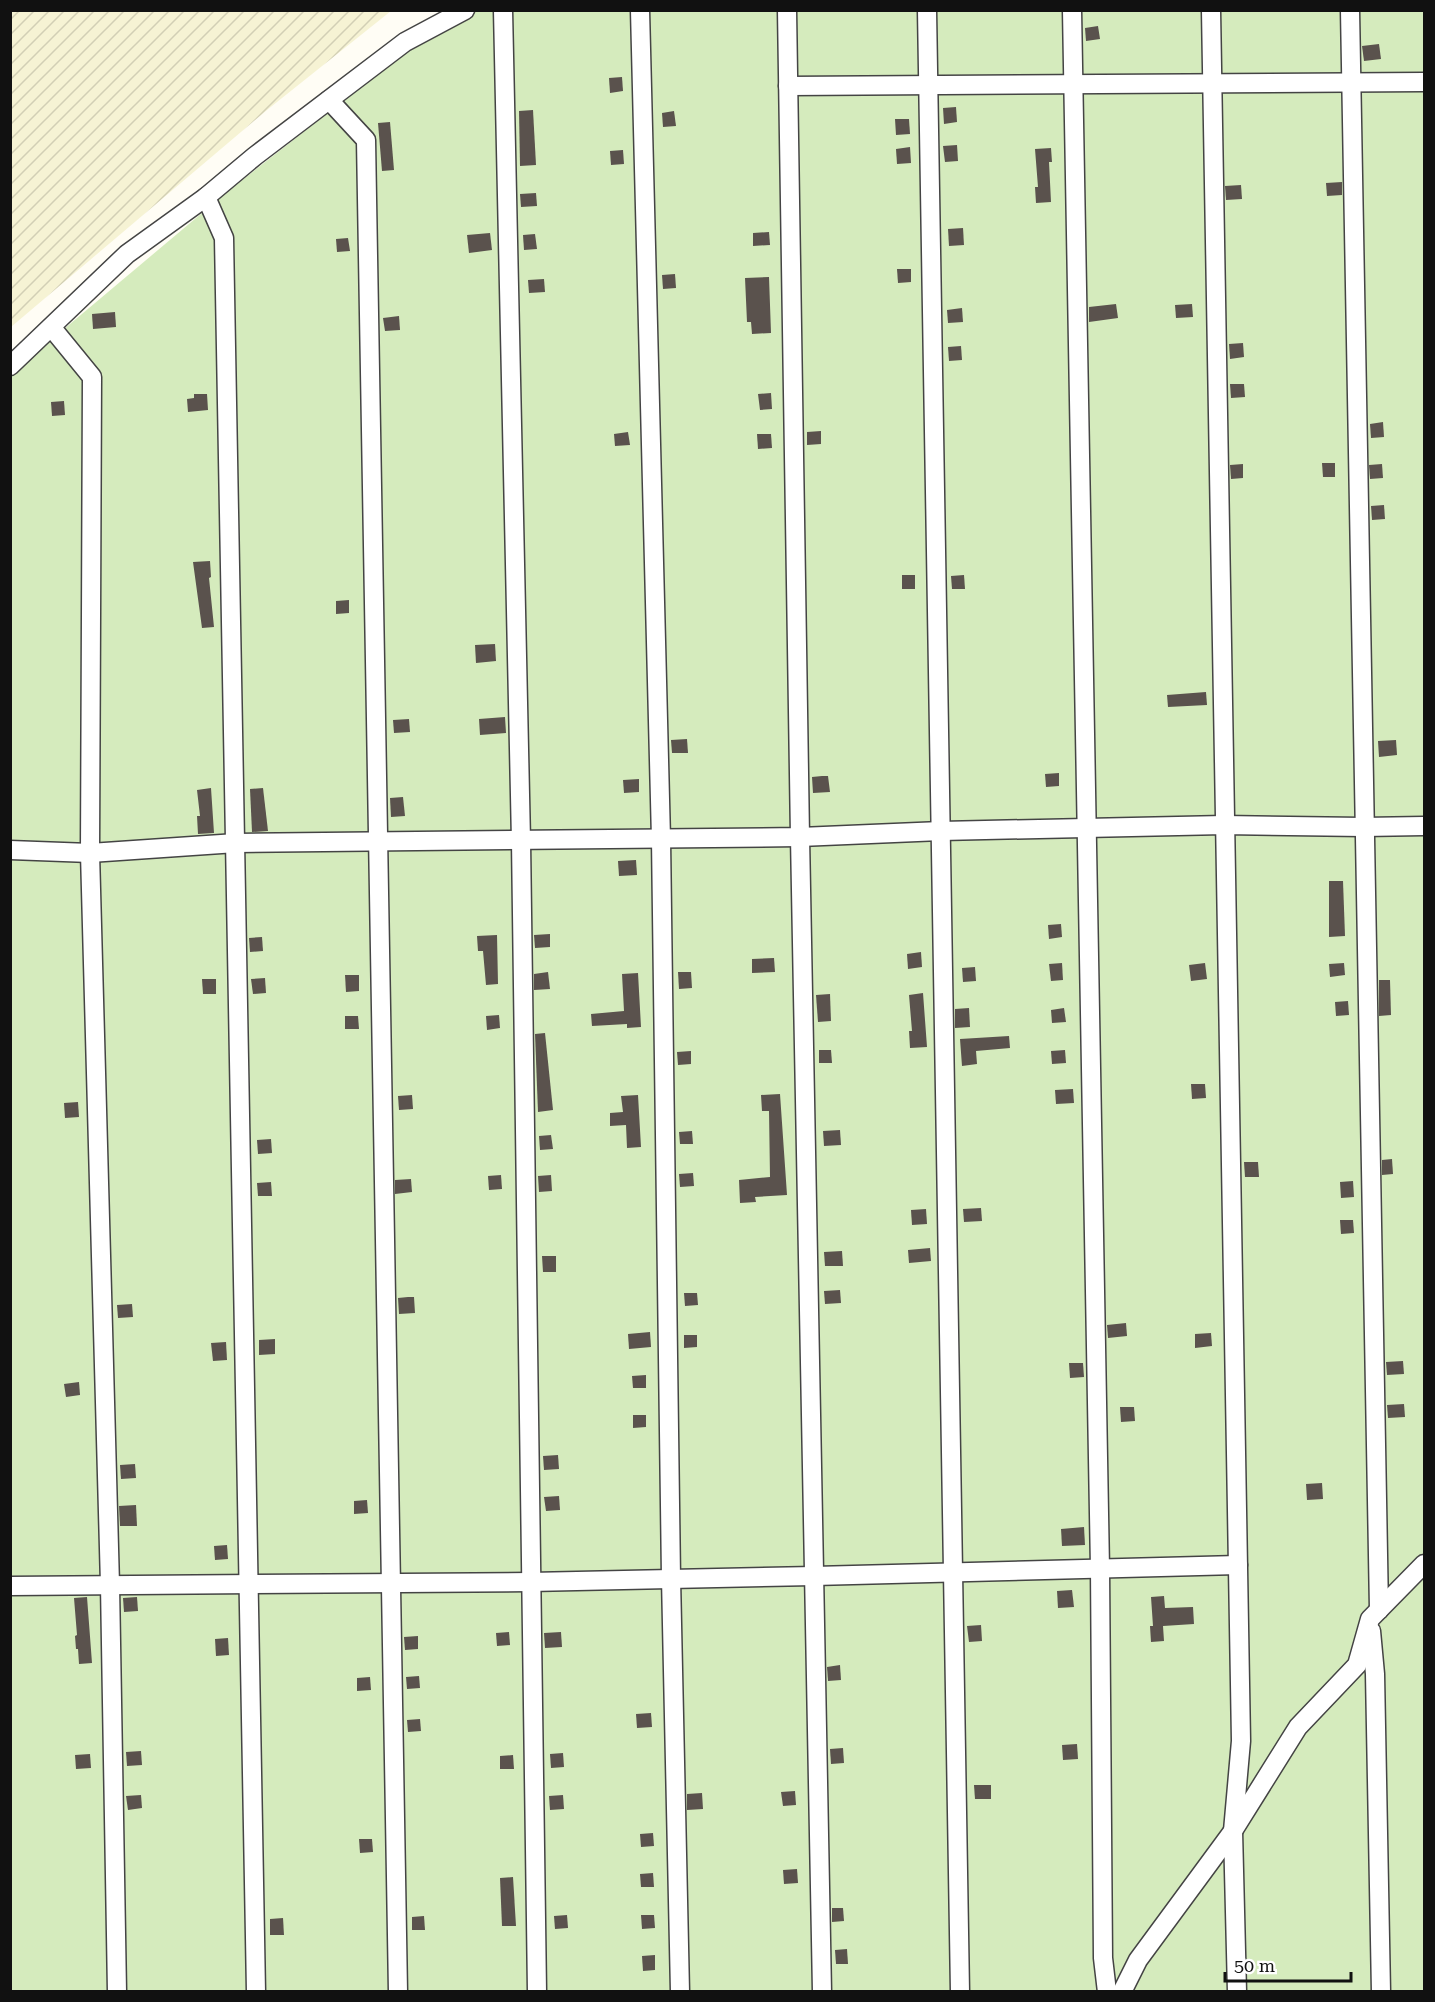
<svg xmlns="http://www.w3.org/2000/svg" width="1435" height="2002" viewBox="0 0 1435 2002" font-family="'Roboto Serif',serif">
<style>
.farmland{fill:url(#farmland-furrows)}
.garden{fill:#d5ebbd}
.building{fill:#5a524d}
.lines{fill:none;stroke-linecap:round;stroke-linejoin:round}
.minor-casing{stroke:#444;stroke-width:21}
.minor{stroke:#fff;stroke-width:18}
</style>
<defs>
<pattern id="farmland-furrows" width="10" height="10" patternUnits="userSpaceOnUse" patternTransform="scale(1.5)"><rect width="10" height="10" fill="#f6f3d4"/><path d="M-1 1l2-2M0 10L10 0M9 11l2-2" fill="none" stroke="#d2cfb5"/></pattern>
</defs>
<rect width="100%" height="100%" fill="#fffdf5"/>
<path class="farmland" d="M11,10H391V11L267,110L11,327Z"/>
<path class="garden" d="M469,11H1424V1991H11L10,377L26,361L227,192L425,37Z"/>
<g class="building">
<path d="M1098,26L1100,39L1086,41L1085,28Z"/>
<path d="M1379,44L1381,59L1364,61L1362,46Z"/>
<path d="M622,77L623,91L610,93L609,78Z"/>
<path d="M956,107L957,122L944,124L943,108Z"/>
<path d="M533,110L536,165L520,166L519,111Z"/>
<path d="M674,111L676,126L663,127L662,113Z"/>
<path d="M895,119H909L910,134L896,135Z"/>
<path d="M390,122L394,170L382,171L378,123Z"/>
<path d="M957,145L958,161L945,162L943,146Z"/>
<path d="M910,147L911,163L897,164L896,149Z"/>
<path d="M1051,148L1052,162H1049L1051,202L1036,203L1035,187H1038L1035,149Z"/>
<path d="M623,150L624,164L611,165L610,151Z"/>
<path d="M1342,182V195L1327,196L1326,183Z"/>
<path d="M1241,185L1242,199L1226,200L1225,186Z"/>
<path d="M536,193L537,206L521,207L520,194Z"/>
<path d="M963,228L964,245L949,246L948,229Z"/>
<path d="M769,232L770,245L753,246V233Z"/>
<path d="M490,233L492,250L469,253L467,235Z"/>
<path d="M535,234L537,249L524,250L523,235Z"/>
<path d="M348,238L350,251L337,252L336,239Z"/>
<path d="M897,269H911V282L898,283Z"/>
<path d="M675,274L676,288L663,289L662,275Z"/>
<path d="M769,277L771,333L752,334L751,322H747L745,278Z"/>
<path d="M544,279L545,292L529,293L528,280Z"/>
<path d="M1116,304L1118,318L1089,322V307Z"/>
<path d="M1192,304L1193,317L1176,318L1175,305Z"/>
<path d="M962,308L963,322L948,323L947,310Z"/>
<path d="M115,312L116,327L93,329L92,314Z"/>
<path d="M399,316L400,330L385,331L383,318Z"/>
<path d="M1243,343L1244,357L1230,359L1229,344Z"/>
<path d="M961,346L962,360L949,361L948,347Z"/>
<path d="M1230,384H1244L1245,397L1231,398Z"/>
<path d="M771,393L772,409L760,410L758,394Z"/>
<path d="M194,394H207L208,410L188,412L187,399L194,398Z"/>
<path d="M64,401L65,415L52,416L51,402Z"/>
<path d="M1383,422L1384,437L1371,438L1370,424Z"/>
<path d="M821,431V444L807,445V432Z"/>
<path d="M628,432L630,445L615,446L614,434Z"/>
<path d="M757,434H771L772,448L758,449Z"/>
<path d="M1322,463H1335V477H1323Z"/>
<path d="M1243,464V478L1231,479L1230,465Z"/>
<path d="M1382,464L1383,478L1370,479L1369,465Z"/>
<path d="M1384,505L1385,519L1372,520L1371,506Z"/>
<path d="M210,561L211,577L209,578L214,627L202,628L193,562Z"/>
<rect x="902" y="575" width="13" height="14"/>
<path d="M964,575L965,589H952L951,576Z"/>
<path d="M349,600V613L336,614V601Z"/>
<path d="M495,644L496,661L476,663L475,645Z"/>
<path d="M1206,692L1207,705L1168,707L1167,695Z"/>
<path d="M505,717L506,733L480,735L479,719Z"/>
<path d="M409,719L410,732L394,733L393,720Z"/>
<path d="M687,739L688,753H672L671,740Z"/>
<path d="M1396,740L1397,755L1379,757L1378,741Z"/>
<path d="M1059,773V786L1046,787L1045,774Z"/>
<path d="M822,776H828L830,792L813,793L812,777Z"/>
<path d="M639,779V792L624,793L623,780Z"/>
<path d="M211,788L214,833L198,834L197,816H200L197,790Z"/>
<path d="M263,788L268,831L252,832L250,789Z"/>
<path d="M403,797L405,816L391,817L390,798Z"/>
<path d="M636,860L637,875L619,876L618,861Z"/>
<path d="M1329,881H1343L1345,936L1329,937Z"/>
<path d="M1061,924L1062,937L1049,939L1048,925Z"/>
<path d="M550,934V947L535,948L534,935Z"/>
<path d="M497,935L498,984L486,985L483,951H478L477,936Z"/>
<path d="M262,937L263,951L250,952L249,938Z"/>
<path d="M921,952L922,967L908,969L907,954Z"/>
<path d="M774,958L775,972L752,973V959Z"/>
<path d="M1062,963L1063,980L1051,981L1049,964Z"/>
<path d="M1205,963L1207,979L1191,981L1189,965Z"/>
<path d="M1344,963L1345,975L1330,977L1329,964Z"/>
<path d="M975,967L976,981L963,982L962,968Z"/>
<path d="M548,972L550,989L534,990V974Z"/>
<path d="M678,972H691L692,988L679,989Z"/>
<path d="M638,973L641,1027L627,1028V1024L592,1026L591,1014L624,1011L622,974Z"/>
<path d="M345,975H359V991L346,992Z"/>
<path d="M265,978L266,993L253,994L251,979Z"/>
<path d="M202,979H216V994H203Z"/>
<path d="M1379,980H1390L1391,1015L1379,1016Z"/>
<path d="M923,993L927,1047L910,1048L909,1031H912L909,995Z"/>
<path d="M830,994L831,1021L818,1022L816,995Z"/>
<path d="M1348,1001L1349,1015L1336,1016L1335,1002Z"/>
<path d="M969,1008L970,1027L955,1028V1009Z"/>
<path d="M1064,1008L1066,1022L1052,1023L1051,1010Z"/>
<path d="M499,1015L500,1028L487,1030L486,1016Z"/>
<path d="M345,1016H358L359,1029H345Z"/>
<path d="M545,1033L553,1110L538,1112L535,1034Z"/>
<path d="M1009,1036L1010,1048L976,1051L977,1064L962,1066L960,1039Z"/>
<path d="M819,1050H831L832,1063H819Z"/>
<path d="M1065,1050L1066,1063L1052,1064L1051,1051Z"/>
<path d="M691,1051V1064L678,1065L677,1052Z"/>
<path d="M1191,1084H1205L1206,1098L1192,1099Z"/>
<path d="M1073,1089L1074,1103L1056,1104L1055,1090Z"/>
<path d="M780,1094L787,1195L755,1197L756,1202L740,1203L739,1180L770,1177L769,1111H762L761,1095Z"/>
<path d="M412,1095L413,1109L399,1110L398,1096Z"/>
<path d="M638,1095L641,1147L627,1148L626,1125L610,1126V1113L623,1112L621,1096Z"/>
<path d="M78,1102L79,1117L65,1118L64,1103Z"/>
<path d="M840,1130L841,1145L824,1146L823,1131Z"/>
<path d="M692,1131L693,1144H680L679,1132Z"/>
<path d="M551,1135L553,1149L540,1150L539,1136Z"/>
<path d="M271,1139L272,1153L258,1154L257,1140Z"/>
<path d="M1392,1159L1393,1174L1382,1175V1160Z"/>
<path d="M1244,1162H1258L1259,1177H1245Z"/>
<path d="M693,1173L694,1186L680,1187L679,1174Z"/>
<path d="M501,1175L502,1189L489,1190L488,1176Z"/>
<path d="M551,1175L552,1191L539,1192L538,1176Z"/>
<path d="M411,1179L412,1192L395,1194V1180Z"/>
<path d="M1353,1181L1354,1197L1341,1198L1340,1182Z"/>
<path d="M271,1182L272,1196H258L257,1183Z"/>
<path d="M981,1208L982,1221L964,1222L963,1209Z"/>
<path d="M926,1209L927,1224L912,1225L911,1210Z"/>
<path d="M1340,1220H1353L1354,1233L1341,1234Z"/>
<path d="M930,1248L931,1261L909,1263L908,1250Z"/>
<path d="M842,1251L843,1266H825L824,1252Z"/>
<path d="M542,1256H556V1272H543Z"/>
<path d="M840,1290L841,1303L825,1304L824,1291Z"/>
<path d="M684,1293H697L698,1305L685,1306Z"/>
<path d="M408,1297H414L415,1313L399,1314L398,1298Z"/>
<path d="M132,1304L133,1317L118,1318L117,1305Z"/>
<path d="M1126,1323L1127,1336L1108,1338L1107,1325Z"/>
<path d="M650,1332L651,1347L629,1349L628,1334Z"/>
<path d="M1211,1333L1212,1346L1195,1348V1334Z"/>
<path d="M684,1335H697V1347L684,1348Z"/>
<path d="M275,1339V1354L259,1355V1340Z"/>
<path d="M226,1342L227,1360L213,1361L211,1343Z"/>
<path d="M1403,1361L1404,1374L1387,1375L1386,1362Z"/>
<path d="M1069,1363H1083L1084,1377L1070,1378Z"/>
<path d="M646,1375V1388H633L632,1376Z"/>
<path d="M79,1382L80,1395L66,1397L64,1384Z"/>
<path d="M1404,1404L1405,1417L1388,1418L1387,1405Z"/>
<path d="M1120,1407H1134L1135,1421L1121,1422Z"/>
<path d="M633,1415H646V1427L633,1428Z"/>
<path d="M558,1455L559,1469L544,1470L543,1456Z"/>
<path d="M135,1464L136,1478L121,1479L120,1465Z"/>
<path d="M1322,1483L1323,1499L1307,1500L1306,1484Z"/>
<path d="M559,1496L560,1510L546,1511L544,1497Z"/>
<path d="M367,1500L368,1513L354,1514V1501Z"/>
<path d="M136,1505L137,1526H120L119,1506Z"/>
<path d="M1084,1527L1085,1545L1062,1546L1061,1529Z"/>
<path d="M227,1545L228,1559L215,1560L214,1546Z"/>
<path d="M1072,1590L1074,1607L1058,1608L1057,1591Z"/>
<path d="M1164,1596L1165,1608L1193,1607L1194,1624L1163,1626L1164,1641L1151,1642L1150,1626H1153L1151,1597Z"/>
<path d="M87,1597L92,1663L79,1664L78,1649H76L75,1636L77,1635L74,1598Z"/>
<path d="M137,1597L138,1611L124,1612L123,1598Z"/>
<path d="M981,1625L982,1641L969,1642L967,1626Z"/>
<path d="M509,1632L510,1645L497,1646L496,1633Z"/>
<path d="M561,1632L562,1647L545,1648L544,1633Z"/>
<path d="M418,1636V1649L405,1650L404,1637Z"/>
<path d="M228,1638L229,1655L216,1656L215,1639Z"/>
<path d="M840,1665L841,1680L828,1681L827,1667Z"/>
<path d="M419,1676L420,1688L407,1689L406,1677Z"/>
<path d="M370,1677L371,1690L357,1691V1678Z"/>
<path d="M651,1713L652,1727L637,1728L636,1714Z"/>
<path d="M420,1719L421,1731L408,1732L407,1720Z"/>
<path d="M1077,1744L1078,1759L1063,1760L1062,1745Z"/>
<path d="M843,1748L844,1763L831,1764L830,1749Z"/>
<path d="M141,1751L142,1765L127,1766L126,1752Z"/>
<path d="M563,1753L564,1767L551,1768L550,1754Z"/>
<path d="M90,1754L91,1768L76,1769L75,1755Z"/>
<path d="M513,1755L514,1769H500V1756Z"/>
<path d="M974,1785H991V1799H975Z"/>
<path d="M795,1791L796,1805L783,1806L781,1792Z"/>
<path d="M702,1793L703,1809L687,1810V1794Z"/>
<path d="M141,1795L142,1808L128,1810L126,1796Z"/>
<path d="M563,1795L564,1809L550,1810L549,1796Z"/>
<path d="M653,1833L654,1846L641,1847L640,1834Z"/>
<path d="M359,1839H372L373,1852L360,1853Z"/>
<path d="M797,1869L798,1883L784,1884L783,1870Z"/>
<path d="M653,1873L654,1887H641L640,1874Z"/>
<path d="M513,1877L516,1926H502L500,1878Z"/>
<path d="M832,1908H843L844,1921L832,1922Z"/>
<path d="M567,1915L568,1928L555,1929L554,1916Z"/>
<path d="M641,1915H654L655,1928L642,1929Z"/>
<path d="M424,1916L425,1930H412V1917Z"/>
<path d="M283,1918L284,1935H270V1919Z"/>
<path d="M847,1949L848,1964H836L835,1950Z"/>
<path d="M655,1955V1970L643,1971L642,1956Z"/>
</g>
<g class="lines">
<defs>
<g id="minor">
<path d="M503,10L521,841L537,1992"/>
<path d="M640,10L661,839L671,1578L680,1992"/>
<path d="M787,10L800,837L822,1992"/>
<path d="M927,10L960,1992"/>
<path d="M1072,10L1100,1569L1103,1958L1107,1992"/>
<path d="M1211,10L1241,1741L1233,1831L1237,1992"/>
<path d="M1350,10L1379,1610"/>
<path d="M788,86L1424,82"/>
<path d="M329,100L366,140L398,1992"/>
<path d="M206,197L224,238L256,1992"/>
<path d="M52,328L92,377L90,853L110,1585L117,1992"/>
<path d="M10,366L127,254L206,197L255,156L405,42L465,10"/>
<path d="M10,850L90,853L236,843L800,837L941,831L1224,825L1363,827L1424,826"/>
<path d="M10,1586L530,1582L814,1576L1238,1565"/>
<path d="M1371,1631L1375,1674L1381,1992"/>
<path d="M1122,1992L1138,1960L1233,1831L1298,1727L1357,1665L1370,1619L1424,1564"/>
</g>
</defs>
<use href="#minor" class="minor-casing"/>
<use href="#minor" class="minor"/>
</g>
<rect width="1435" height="2002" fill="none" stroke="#111111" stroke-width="24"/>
<path d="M1225 1972v9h126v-9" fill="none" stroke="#111111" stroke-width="3"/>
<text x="1234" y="1972" font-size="18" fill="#111111" stroke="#ffffff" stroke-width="4.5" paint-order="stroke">50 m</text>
</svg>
